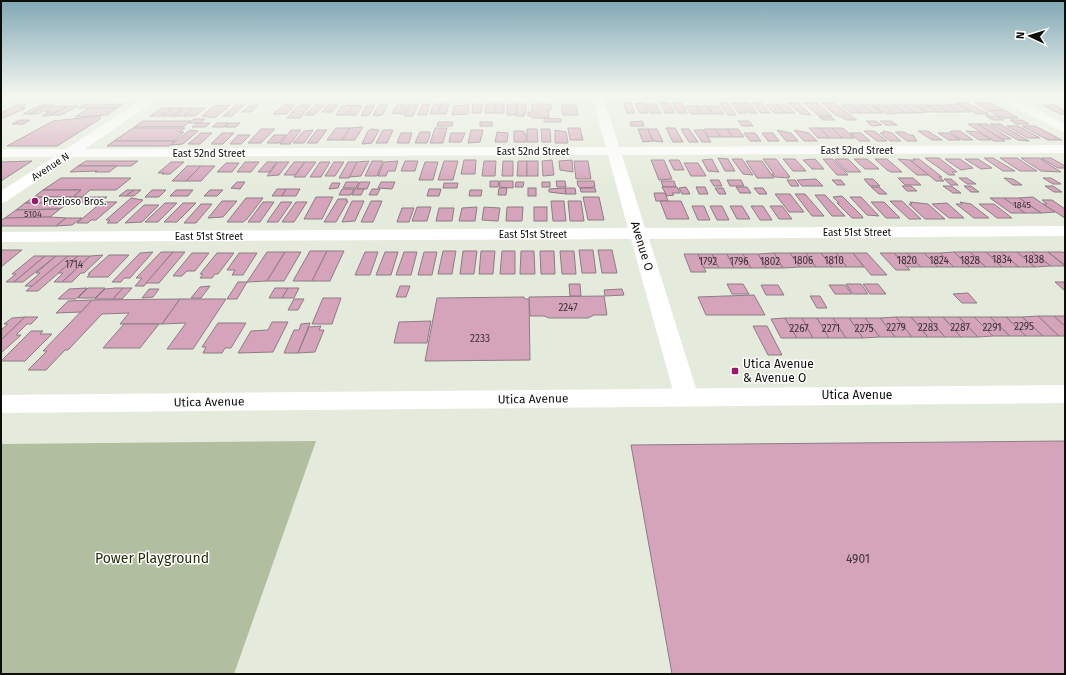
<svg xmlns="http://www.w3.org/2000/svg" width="1066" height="675" viewBox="0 0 1066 675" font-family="'Fira Sans',sans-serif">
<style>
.green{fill:#b2bea0}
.building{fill:#d5a3ba;stroke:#8c7d84}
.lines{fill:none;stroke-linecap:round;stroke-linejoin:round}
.minor{fill:#fff;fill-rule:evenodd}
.major{fill:#fff;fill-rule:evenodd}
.poi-dot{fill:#9c1769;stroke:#fff;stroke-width:1.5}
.labels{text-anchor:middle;stroke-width:3;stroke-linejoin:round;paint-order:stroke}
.far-number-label{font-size:9px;fill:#3e3335}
.far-street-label{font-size:10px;fill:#0c0e09;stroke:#fff}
.far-poi-label{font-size:10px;fill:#0c0e09;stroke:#fff;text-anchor:start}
.number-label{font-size:10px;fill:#3e3335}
.street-label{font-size:12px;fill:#0c0e09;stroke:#fff}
.poi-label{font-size:12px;fill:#0c0e09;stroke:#fff;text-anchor:start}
.near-number-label{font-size:12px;fill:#3e3335}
.near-park-label{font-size:14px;fill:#232e0b;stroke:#fff}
</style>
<rect width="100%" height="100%" fill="#e5ebdc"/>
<path class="green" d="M316,441L234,674H1V444Z"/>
<g class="building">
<path d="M623,103H631L635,113H627Z"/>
<path d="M643,103L644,104L648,113H640L635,104Z"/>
<path d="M660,103H669L675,113H665Z"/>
<path d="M672,103H682L687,113H678Z"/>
<path d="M719,103H727L736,115H728Z"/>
<path d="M731,103H739L747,113H739Z"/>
<path d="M741,103H749L757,113H749Z"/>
<path d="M752,103H761L770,113H761Z"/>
<path d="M788,103H798L811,115L801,114Z"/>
<path d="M804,103H817L832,116H819Z"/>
<path d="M822,103H834L857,120H846L840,116H837Z"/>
<path d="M957,103H967L989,114H977Z"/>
<path d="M975,103H989L1004,110L989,111Z"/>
<path d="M123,104L117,108H78L84,105Z"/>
<path d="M430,104L426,115H418L422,105Z"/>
<path d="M434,104H441L438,114H430Z"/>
<path d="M441,104H449L446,114H438Z"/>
<path d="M473,104H483L481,113H472Z"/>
<path d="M486,104H495L494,113H485Z"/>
<path d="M495,104H504V113H494Z"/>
<path d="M507,104H517L516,115H507Z"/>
<path d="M517,104H526V113H524V116H516Z"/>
<path d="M532,104H551V110H548L549,118H532V116H528V112H532Z"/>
<path d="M646,104H656L661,113H650Z"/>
<path d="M957,104L971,112H960L947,105Z"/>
<path d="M17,105H26L20,108H26L1,119V113Z"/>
<path d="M41,105H48L30,114H23Z"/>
<path d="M48,105H55L37,114H30Z"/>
<path d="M230,105L217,116L214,118L202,116L214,106Z"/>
<path d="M236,105H244L232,116H223Z"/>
<path d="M250,105H258L251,112H242Z"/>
<path d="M284,105H295L287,114H273Z"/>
<path d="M299,105H310L300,118H287Z"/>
<path d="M315,105H325L314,115H305Z"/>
<path d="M328,105H337L332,112H322Z"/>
<path d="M353,105L346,115H336L342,106Z"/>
<path d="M353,105L362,106L356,115H346Z"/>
<path d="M370,105H375L369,115L361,116L366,106Z"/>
<path d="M379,105H388L382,115L376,116V115H373Z"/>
<path d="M397,105H407L403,114L392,113Z"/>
<path d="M409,105H418L413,116H404Z"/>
<path d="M469,105L468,114L452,115L454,106Z"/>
<path d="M561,105H576L578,115H563Z"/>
<path d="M766,105H777L785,113H774Z"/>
<path d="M777,105H787L795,113H785Z"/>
<path d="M841,105H851L861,113H851Z"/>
<path d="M851,105H862L873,113H861Z"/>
<path d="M862,105H872L883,113H873Z"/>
<path d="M872,105H883L895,114H887Z"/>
<path d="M883,105H894L905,113H894Z"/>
<path d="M894,105H904L916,113H905Z"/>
<path d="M904,105H915L927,112L916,113Z"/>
<path d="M915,105H926L939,112H927Z"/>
<path d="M926,105H936L949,112H939Z"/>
<path d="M936,105H947L960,112H949Z"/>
<path d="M1043,105H1054L1065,111V114H1060Z"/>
<path d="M56,106H67L48,116H42L50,112H45Z"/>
<path d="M68,106H78L61,115H51Z"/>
<path d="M686,106H696L702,114H691Z"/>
<path d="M696,106H707L713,114H702Z"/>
<path d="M707,106H718L724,114H713Z"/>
<path d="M89,108H117L107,115L75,117Z"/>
<path d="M162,108H173L161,116H150Z"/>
<path d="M173,108H183L173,116H162Z"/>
<path d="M183,108H194L184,116H173Z"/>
<path d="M194,108H205L195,116H184Z"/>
<path d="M1004,110L1018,118H1003L989,111Z"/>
<path d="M101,116L100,119L57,146H7L53,121Z"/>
<path d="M986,116H997L1004,120H993Z"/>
<path d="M819,117H831L835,120H823Z"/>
<path d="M544,118L561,119V122H544Z"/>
<path d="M194,119H205L200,123H189Z"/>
<path d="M20,120H30L23,124H12Z"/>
<path d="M1010,120H1022L1029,124H1016Z"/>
<path d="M143,121H191L183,127H134Z"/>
<path d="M642,121L644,126H631L630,122Z"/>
<path d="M738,121H749L753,126H742Z"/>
<path d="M866,121H875L882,125L872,126Z"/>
<path d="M880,121H891L897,125H886Z"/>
<path d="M438,122H453L452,126H437Z"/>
<rect x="480" y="122" width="12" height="4"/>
<path d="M197,123H210L205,127H192Z"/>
<path d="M216,123H228L224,127H212Z"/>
<path d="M229,123H240L236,127H225Z"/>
<path d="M968,124H978L1005,141H994Z"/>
<path d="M978,124H987L1011,139H1002Z"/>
<path d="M990,124H1000L1029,141L1018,140Z"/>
<path d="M1007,126H1018L1040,138H1028Z"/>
<path d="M1022,126H1035L1062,140H1048Z"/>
<path d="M363,127L355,140H342L350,128Z"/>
<path d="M133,128H185L179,132H184L174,141H114Z"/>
<path d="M336,128H350L342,140H327Z"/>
<path d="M435,128H447L443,143H430Z"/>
<path d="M568,128H580L583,140H570Z"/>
<path d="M666,128H675L683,142H673Z"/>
<path d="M809,128H820L830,138H818Z"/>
<path d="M820,128H832L842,138H830Z"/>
<path d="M832,128H843L854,138H842Z"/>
<path d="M261,129H275L261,143H248Z"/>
<path d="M371,129L379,130L372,143L362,144L368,131Z"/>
<path d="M527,129H537L538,142H527Z"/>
<path d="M541,129H550L551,142H542Z"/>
<path d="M638,129H648L653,141L643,142Z"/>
<path d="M648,129H657L663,142L653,141Z"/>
<path d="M681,129H689L698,142H689Z"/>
<path d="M704,129H715L721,137H709Z"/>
<path d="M715,129H727L733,137H721Z"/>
<path d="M727,129H738L744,137H733Z"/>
<path d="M190,130L198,131L183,144L171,145Z"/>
<path d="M291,130H301L290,144H280Z"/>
<path d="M313,130L304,143H293L304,131Z"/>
<path d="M317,130H327L317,143H307Z"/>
<path d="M383,130H393L387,143H376Z"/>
<path d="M471,130H483L480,142L468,143Z"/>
<path d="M555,130L566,132L568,143H555Z"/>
<path d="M694,130H703L711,142H702Z"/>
<path d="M777,130L791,133L798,141H786Z"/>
<path d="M794,130L809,133L817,141H804Z"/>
<path d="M514,131H524V134H526V142H514Z"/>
<path d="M864,131H874L887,141H877Z"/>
<path d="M883,131L892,133L901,141H890L880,133H884Z"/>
<path d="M918,131H928L942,140H932Z"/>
<path d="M952,131H960L973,140H962L950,132Z"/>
<path d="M966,131L978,132L991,140H979Z"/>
<path d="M420,132H430L429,135H430L427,143H415Z"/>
<path d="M497,132L508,133L507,142H495Z"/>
<path d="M895,132H904L909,135H913L917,141H907Z"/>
<path d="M201,133H212L200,144H188Z"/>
<path d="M222,133H234L223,144H211Z"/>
<path d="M401,133H412L409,143H397Z"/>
<path d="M451,133H465L461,142H449Z"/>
<path d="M744,133H755L761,141H750Z"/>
<path d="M762,133H773L779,141H768Z"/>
<path d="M850,133H861L870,141H859Z"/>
<path d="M938,133H949L960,140H949Z"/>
<path d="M238,135H250L241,144H230Z"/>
<path d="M274,135H286L279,143H267Z"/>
<path d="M114,141H175L169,146H107Z"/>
<path d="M718,158L728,159L735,171H725Z"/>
<path d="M925,158H939L957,172H952L955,175H949Z"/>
<path d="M984,158H993L1015,171H1003Z"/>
<path d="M1000,158H1017L1037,171H1020Z"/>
<path d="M1021,158H1039L1061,172L1041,171Z"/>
<path d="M1041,158H1051L1065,166V168H1058Z"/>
<path d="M712,159L717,169L719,172L708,171L702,160Z"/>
<path d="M732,159H742L753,175L743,174Z"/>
<path d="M763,159H776L790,177H788L789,178L775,177L772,174H774Z"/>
<path d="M783,159H795L806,171H793Z"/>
<path d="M815,159L824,169H812L803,160Z"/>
<path d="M823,159H833L848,175H837Z"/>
<path d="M835,159H848L861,172H847Z"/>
<path d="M854,159H867L879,169H865Z"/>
<path d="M875,159H887L902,172H891L887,170Z"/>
<path d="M898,159L910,160L929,175H917Z"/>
<path d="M913,159H919L942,177H939L944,181H936L910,160H915Z"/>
<path d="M945,159H960L973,168L961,170Z"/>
<path d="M965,159H978L992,168L981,169Z"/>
<path d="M464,160H476L475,174H461Z"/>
<path d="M552,160L554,175L543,176L542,161Z"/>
<path d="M572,160L573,172L560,170L559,161Z"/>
<path d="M651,160H664L672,179L659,180Z"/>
<path d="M669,160H679L684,170H674Z"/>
<path d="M32,161L1,181V162Z"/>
<path d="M86,161H138L131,166H78Z"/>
<path d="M369,161L361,176L349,177L357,162Z"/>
<path d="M372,161H383L377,176H365Z"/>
<path d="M398,161L395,171H388L386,176H378L384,162Z"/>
<path d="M405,161H418L415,171H401Z"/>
<path d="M444,161H458L453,180H438Z"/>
<path d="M484,161H496L495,176H482Z"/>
<path d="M503,161H513V176H502Z"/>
<path d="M518,161H527V176H517Z"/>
<rect x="527" y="161" width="11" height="15"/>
<path d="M574,161H588L591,179H576Z"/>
<path d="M746,161H762L774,178H757Z"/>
<path d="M171,162H184L170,174H162L164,173H158Z"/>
<path d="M245,162H259L251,172H237Z"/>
<path d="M267,162H277L269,172H258Z"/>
<path d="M278,162H289L279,175L267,176Z"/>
<path d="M294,162H305L295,175H284Z"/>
<path d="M305,162H316L305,177H294Z"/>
<path d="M320,162H330L321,177H310Z"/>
<path d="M334,162H344L335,176H325Z"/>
<path d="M348,162H357L349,178H339Z"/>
<path d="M425,162H438L433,180H419Z"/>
<path d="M226,163H239L232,172H217Z"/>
<path d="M684,163H698L706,176H691Z"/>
<path d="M78,166H117L109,172H95L97,171L70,172Z"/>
<path d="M187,166H201L186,181H172Z"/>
<path d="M201,166H215L201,181H186Z"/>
<path d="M61,178H131L116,190H90L82,197H73L81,190H43Z"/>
<path d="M898,178H913L921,185H905Z"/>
<path d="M959,178H967L976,184H967Z"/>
<path d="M1004,178L1013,179L1022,185H1013Z"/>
<path d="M1043,178H1051L1061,184H1053Z"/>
<path d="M816,179L823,186H802L797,180Z"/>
<path d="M864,179H873L880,186H870Z"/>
<path d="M944,179H951L958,185H951Z"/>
<path d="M710,180H719L722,186H714Z"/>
<path d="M727,180H741L744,186H730Z"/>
<path d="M787,180H795L799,186H791Z"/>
<path d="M832,180H841L845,185H837Z"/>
<path d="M490,181H499L498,187H490Z"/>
<path d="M500,181H513V188L499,187Z"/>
<path d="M556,181H565L566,187H557Z"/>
<path d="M577,181H594L595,187L580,188L578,186Z"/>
<path d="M661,181H674L676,187H663Z"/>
<path d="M237,182H245L240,189L231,188Z"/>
<path d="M346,182H359L356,188H343Z"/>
<path d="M360,182H370L367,189H357Z"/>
<path d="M381,182H395L392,189L378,188Z"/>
<path d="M516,182H524L523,187H515Z"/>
<rect x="542" y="182" width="8" height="5"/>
<path d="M332,183H340L338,188L329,189Z"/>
<path d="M444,183H458L457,188H443Z"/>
<path d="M902,186H911L917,191H907Z"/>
<path d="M943,186H951L961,193H953Z"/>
<path d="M964,186H971L979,192H971Z"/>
<path d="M1045,186H1053L1062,192H1054Z"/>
<path d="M662,187H677L680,193H672L674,195L667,196Z"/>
<path d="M686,187L690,194H682L679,188Z"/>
<path d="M696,187H705L708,194H699Z"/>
<path d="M736,187H747L751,193H740Z"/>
<path d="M871,187H879L887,194H879Z"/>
<path d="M499,188H507L506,195H498Z"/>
<rect x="528" y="188" width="8" height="8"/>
<path d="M565,188H575L576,194H566Z"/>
<path d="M565,188L566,194L549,192V189Z"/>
<path d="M580,188H595L596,192H581Z"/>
<path d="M715,188H723L726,194H719Z"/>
<path d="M754,188H763L767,194H759Z"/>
<path d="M277,189H286L282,196H272Z"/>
<path d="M286,189H300L296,196H282Z"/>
<path d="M342,189H354L351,195H339Z"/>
<path d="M355,189H364L361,195H352Z"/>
<path d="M372,189H380L377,195H369Z"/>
<path d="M429,189H441L439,196H427Z"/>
<path d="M43,190H81L73,197H34Z"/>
<path d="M127,190H134L126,196H119Z"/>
<path d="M134,190H141L134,196H126Z"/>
<path d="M152,190H166L159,197H145Z"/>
<path d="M176,190H193L188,196H170Z"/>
<path d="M210,190H223L217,196H204Z"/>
<path d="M470,190H482L481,196H469Z"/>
<path d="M654,193H665L668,201H656Z"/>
<path d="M775,194H790L804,212H789Z"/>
<path d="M795,194H805L824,216H812Z"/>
<path d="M815,195H825L845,216H832Z"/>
<path d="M842,196L862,216L863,218H852L837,203H839L833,197Z"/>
<path d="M34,197H107L100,202L25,203Z"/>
<path d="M316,197H333L322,219H304Z"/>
<path d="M583,197H599L604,220H588Z"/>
<path d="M850,197H861L879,216L867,215Z"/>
<path d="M1033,197L1043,204L1055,212L1041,213L1019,198Z"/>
<path d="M131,198L143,200L117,223H107L110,220H106Z"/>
<path d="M246,198H263L247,219L243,222H227Z"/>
<path d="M990,198H1004L1025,213H1011Z"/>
<path d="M1004,198H1019L1041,213H1025Z"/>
<path d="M338,199H347L346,201H348L336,222H324Z"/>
<path d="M1042,200H1052L1065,209V218L1043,204H1047Z"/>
<path d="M222,201H237L223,217L208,218Z"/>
<path d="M352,201H364L355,221L342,222Z"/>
<path d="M371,201H382L373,222H361Z"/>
<path d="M551,201H564L566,221H553Z"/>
<path d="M568,201H581L584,221H570Z"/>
<path d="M660,201H681L689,219H667Z"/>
<path d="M890,201H902L921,219H909Z"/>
<path d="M102,202H117L96,220H91L88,223H77Z"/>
<path d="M263,202H274L260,222H248Z"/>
<path d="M281,202H292L278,222H267Z"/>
<path d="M296,202H307L294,222H282Z"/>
<path d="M871,202H884L900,218H886Z"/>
<path d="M910,202L928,204L945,219H925L909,204H912Z"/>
<path d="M960,202L971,204L989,218H974L956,204H962Z"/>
<path d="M25,203H69L60,209L16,210Z"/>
<path d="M165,203H177L158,222H145Z"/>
<path d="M183,203H196L177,222H164Z"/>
<path d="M947,203L964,218H949L932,204Z"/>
<path d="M201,204H212L196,223H184Z"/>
<path d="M979,204H994L1012,218H997Z"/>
<path d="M144,205H159L142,222L125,223Z"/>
<path d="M692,206H704L710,220H698Z"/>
<path d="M710,206H722L729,220H717Z"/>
<path d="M730,206H742L750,219H737Z"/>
<path d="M751,206H763L772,220H760Z"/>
<path d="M770,206H782L792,219H779Z"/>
<path d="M417,207H431L427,221H412Z"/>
<path d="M477,207L475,221H459L462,208Z"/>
<path d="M484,207L500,208L498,221L482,220Z"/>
<path d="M507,207H523L522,221H506Z"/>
<rect x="534" y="207" width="13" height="14"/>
<path d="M402,208H414L409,222H397Z"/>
<path d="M439,208H454L452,221H436Z"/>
<path d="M60,209L50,217L5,218L16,210Z"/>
<path d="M5,218L50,217L66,218L56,226H1V220Z"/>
<path d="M66,218H82L72,225L56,226Z"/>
<path d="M1,250H22L1,267Z"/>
<path d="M579,250H593L596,273H582Z"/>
<path d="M598,250H612L617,273H602Z"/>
<path d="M310,251H327L312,281H293Z"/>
<path d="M327,251H344L330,281H312Z"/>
<path d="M443,251H456L452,274H438Z"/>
<path d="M463,251H477L474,274H460Z"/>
<path d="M481,251H495L493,274H479Z"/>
<path d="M502,251H515V274H500Z"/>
<path d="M521,251H534L535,274H520Z"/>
<path d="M540,251H554L555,274H541Z"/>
<path d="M560,251H574L576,274H562Z"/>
<path d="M153,252L130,278H124L121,282H112L140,253Z"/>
<path d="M161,252H173L144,286H135L142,278H136Z"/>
<path d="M173,252H185L159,283H146Z"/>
<path d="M267,252H285L267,281L247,282Z"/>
<path d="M285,252H301L284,281H267Z"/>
<path d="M365,252H378L370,275H355Z"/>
<path d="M385,252H398L391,275H376Z"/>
<path d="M404,252H417L411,275H396Z"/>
<path d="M424,252H437L432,275H418Z"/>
<path d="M954,252L970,267H954L940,253Z"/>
<path d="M954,252H970L986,267H970Z"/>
<path d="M970,252H986L1002,267H986Z"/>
<path d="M986,252H1001L1019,267H1002Z"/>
<path d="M1001,252H1017L1035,267H1019Z"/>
<path d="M1017,252H1032L1051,266L1035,267Z"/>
<path d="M1032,252H1048L1065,266H1051Z"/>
<path d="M1048,252H1063L1065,254V265Z"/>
<path d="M192,253H209L195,271H187L182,276H173Z"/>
<path d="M217,253H234L218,274H215L212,278H200L203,274H200Z"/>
<path d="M239,253H257L243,275H232L235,270H227Z"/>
<path d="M774,253L783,268H766L758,254Z"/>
<path d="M774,253H790L800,267L783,268Z"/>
<path d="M790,253H806L816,267H800Z"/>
<path d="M806,253H821L832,267H816Z"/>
<path d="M821,253H836L847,267H832Z"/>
<path d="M836,253H853L864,267H847Z"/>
<path d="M853,253H867L887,275H871Z"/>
<path d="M880,253H894L910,270H896Z"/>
<path d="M894,253H907L921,267H907Z"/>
<path d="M907,253H924L938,267H921Z"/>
<path d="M924,253H940L954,267H938Z"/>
<path d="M684,254H698L706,272H691Z"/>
<path d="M698,254H712L719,268H704Z"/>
<path d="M712,254H727L734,268H719Z"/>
<path d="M727,254H743L751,268H734Z"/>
<path d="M743,254H758L766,268H751Z"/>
<path d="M103,255L84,273H81L72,282H62L90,256Z"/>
<path d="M109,255H129L108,277H87L90,274H88Z"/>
<path d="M34,256H45L14,282H6L16,274H12Z"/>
<path d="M45,256H56L23,282H14Z"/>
<path d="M56,256H68L33,286H25L40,273H36Z"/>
<path d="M68,256H78L38,291H26Z"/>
<path d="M78,256H90L62,282H54L63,273H58Z"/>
<path d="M238,282H247L237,299H227Z"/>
<path d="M1055,282H1065V291Z"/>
<path d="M569,284H580L581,296H570Z"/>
<path d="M727,284H743L749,294H732Z"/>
<path d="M846,284H861L868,294H853Z"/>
<path d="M863,284H878L886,294H870Z"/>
<path d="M761,285H778L784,295H766Z"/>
<path d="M829,285H845L852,294H835Z"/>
<path d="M210,286L201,298H191L200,287Z"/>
<path d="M400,286H410L406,297H396Z"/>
<path d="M87,288L76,299H58L69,289Z"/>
<path d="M88,288H105L95,298H78Z"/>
<path d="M115,288H123L113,299H95L105,289Z"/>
<path d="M123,288H132L122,299H113Z"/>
<path d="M275,288H288L282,298H269Z"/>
<path d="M288,288H299L294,298H282Z"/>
<path d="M149,289H159L153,297L142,298Z"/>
<path d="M622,289L624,295L605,296L604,290Z"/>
<path d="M968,293L977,303H962L953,294Z"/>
<path d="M754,295L765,315H706L698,297Z"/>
<path d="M604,296L607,315H594L588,318H549L544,316H530L529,297Z"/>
<path d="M810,296H820L827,308H817Z"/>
<path d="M524,297L525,299H529L530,360L425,361L437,298Z"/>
<path d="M323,298H341L332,324H312Z"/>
<path d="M180,299L162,324H120L129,313L102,314L68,350H65L46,370H28L47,351H43L92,300Z"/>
<path d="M180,299H226L193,349H167L186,323L162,324Z"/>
<path d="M294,299H304L298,310H288Z"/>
<path d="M92,300L81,312L56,313L68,301Z"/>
<path d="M1038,316L1059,336H1043L1022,317Z"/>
<path d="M1038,316H1054L1065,326V336H1059Z"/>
<path d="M1054,316H1065V326Z"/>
<path d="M25,317L1,340V330L8,324H4L12,318Z"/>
<path d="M25,317H38L31,324H27L16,335H21L1,353V340Z"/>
<path d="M896,317L912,337H895L880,318Z"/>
<path d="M896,317H911L928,337H912Z"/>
<path d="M911,317H928L945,337H928Z"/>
<path d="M928,317H943L961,337H945Z"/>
<path d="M943,317H959L978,337H961Z"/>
<path d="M959,317H974L993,336L978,337Z"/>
<path d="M974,317H990L1010,336H993Z"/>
<path d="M990,317H1006L1026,336H1010Z"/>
<path d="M1006,317H1022L1043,336H1026Z"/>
<path d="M785,318L797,338H781L771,319Z"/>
<path d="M785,318H802L813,338H797Z"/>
<path d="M802,318H817L829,338H813Z"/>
<path d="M817,318H833L846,338H829Z"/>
<path d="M833,318H849L863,338H846Z"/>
<path d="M849,318H865L880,337L863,338Z"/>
<path d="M865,318H880L895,337H880Z"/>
<path d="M431,321L427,343H394L399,322Z"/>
<path d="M272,322H288L273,352L238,353L251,331L268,330Z"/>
<path d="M218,323H246L231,348H225L222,353H203L206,347H202Z"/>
<path d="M310,323L298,353H284L294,330H299L301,324Z"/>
<path d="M124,324H159L140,348H103Z"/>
<path d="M321,326L319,330H324L315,352L298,353L309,327Z"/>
<path d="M753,326H767L782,355H768Z"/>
<path d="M31,331H43L40,334H52L25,361H1Z"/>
<path d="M1065,441V674H672L631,445Z"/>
</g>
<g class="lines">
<path class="minor" d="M150,94H1065V97H1012L1065,124V133L996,98L604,99L619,147L1065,145V153L622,155L645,228L1065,226V236L649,239L699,398L696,404L687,407L678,404L675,398L631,239L1,242V232L628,228L608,155L72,157L7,201L1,203V191L54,157H1V149H66L140,101H1V95ZM593,99L606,147L85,149L155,101Z"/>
<path class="major" d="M1065,385V403L1,413V395Z"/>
</g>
<linearGradient id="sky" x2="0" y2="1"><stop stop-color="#80a8b5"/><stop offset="0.5" stop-color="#f3f6ef"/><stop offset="1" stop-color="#f3f6ef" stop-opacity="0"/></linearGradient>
<rect width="1066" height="188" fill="url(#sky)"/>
<g class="poi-dot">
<circle cx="35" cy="201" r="4"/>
<rect x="731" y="367" width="8" height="8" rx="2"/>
</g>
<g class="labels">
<g class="far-number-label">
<text x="1022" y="208">1845</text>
<text x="33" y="217">5104</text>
</g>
<g class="far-street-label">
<text x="857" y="154">East 52nd Street</text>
<text x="533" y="155">East 52nd Street</text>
<text x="209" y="157">East 52nd Street</text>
<text transform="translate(50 166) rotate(-33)" y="4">Avenue N</text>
<text x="857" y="236">East 51st Street</text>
<text x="533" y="238">East 51st Street</text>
<text x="209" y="240">East 51st Street</text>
</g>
<g class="far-poi-label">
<text x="43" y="205">Prezioso Bros.</text>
</g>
<g class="number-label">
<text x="1002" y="263">1834</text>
<text x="1034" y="263">1838</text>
<text x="803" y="264">1806</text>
<text x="834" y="264">1810</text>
<text x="907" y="264">1820</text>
<text x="939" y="264">1824</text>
<text x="970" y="264">1828</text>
<text x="708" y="265">1792</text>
<text x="739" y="265">1796</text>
<text x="770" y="265">1802</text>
<text x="74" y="268">1714</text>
<text x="568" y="311">2247</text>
<text x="1024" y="330">2295</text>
<text x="896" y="331">2279</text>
<text x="928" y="331">2283</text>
<text x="960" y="331">2287</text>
<text x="992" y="331">2291</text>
<text x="799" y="332">2267</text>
<text x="831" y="332">2271</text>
<text x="864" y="332">2275</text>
<text x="480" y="342">2233</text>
</g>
<g class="street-label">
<text transform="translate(642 246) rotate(73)" y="4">Avenue O</text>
<text x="857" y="399">Utica Avenue</text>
<text transform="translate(533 399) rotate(-1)" y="4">Utica Avenue</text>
<text transform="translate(209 402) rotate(-1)" y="4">Utica Avenue</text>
</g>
<g class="poi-label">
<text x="743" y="368">Utica Avenue<tspan x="743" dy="14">&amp; Avenue O</tspan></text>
</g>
<g class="near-number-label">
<text x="858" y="563">4901</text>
</g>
<g class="near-park-label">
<text x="152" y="563">Power Playground</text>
</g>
</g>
<rect width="1066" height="675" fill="none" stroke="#0c0e09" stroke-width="4"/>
<g transform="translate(1030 36) rotate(274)" stroke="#ffffff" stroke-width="3" paint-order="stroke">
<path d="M0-3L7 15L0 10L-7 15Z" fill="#0c0e09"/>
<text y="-6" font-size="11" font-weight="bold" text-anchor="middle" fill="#0c0e09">N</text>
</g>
</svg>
